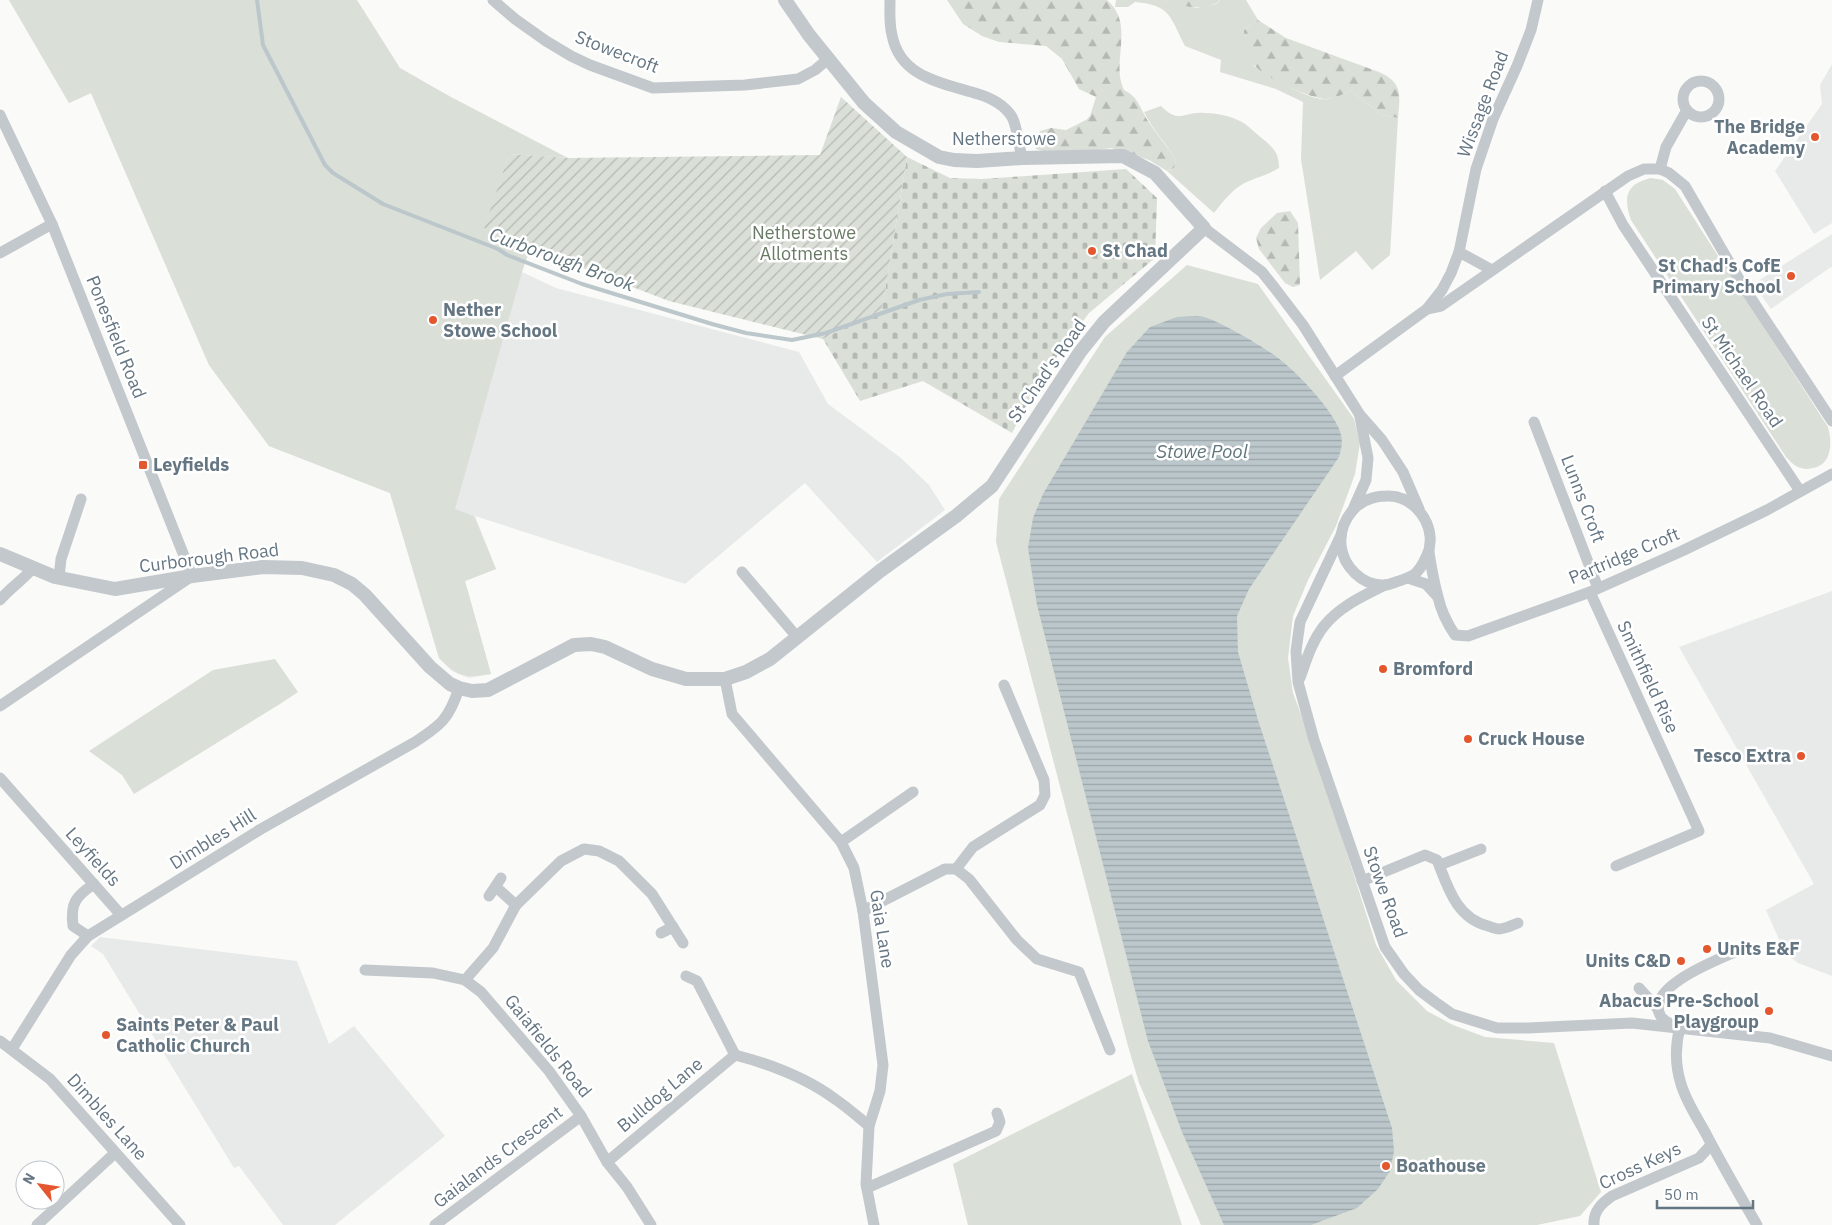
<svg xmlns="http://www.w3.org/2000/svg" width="1832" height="1225" viewBox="0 0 1832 1225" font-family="'IBM Plex Sans',sans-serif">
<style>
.built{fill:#e8e9e9}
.green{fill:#dadfd7}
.forest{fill:url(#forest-firs)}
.cemetery{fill:url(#cemetery-stones)}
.garden{fill:url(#garden-furrows)}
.water{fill:url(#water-rules)}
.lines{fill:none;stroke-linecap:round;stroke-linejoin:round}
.stream{stroke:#bbc7cb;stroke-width:4}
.minor{stroke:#c3c8cc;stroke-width:11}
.tertiary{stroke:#c3c8cc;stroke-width:14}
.poi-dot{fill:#e4572e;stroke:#fff;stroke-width:2}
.labels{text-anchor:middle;stroke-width:5;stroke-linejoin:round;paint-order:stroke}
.street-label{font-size:18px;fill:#657683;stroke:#fff}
.poi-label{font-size:18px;font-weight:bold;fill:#657683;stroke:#fff;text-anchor:start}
.park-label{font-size:18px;fill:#687a64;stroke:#fff}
.water-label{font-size:19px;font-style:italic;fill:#60757c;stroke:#fff}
</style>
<defs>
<pattern id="forest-firs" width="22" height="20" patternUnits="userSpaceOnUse" patternTransform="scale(1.25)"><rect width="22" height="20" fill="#dadfd7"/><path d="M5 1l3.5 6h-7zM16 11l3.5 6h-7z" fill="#b4b9b4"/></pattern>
<pattern id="cemetery-stones" width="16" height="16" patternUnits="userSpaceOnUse" patternTransform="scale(1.25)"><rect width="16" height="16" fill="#dadfd7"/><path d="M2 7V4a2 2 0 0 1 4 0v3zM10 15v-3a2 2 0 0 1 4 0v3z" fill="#b4b9b4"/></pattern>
<pattern id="garden-furrows" width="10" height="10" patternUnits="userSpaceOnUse" patternTransform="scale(1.25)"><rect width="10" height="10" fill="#dadfd7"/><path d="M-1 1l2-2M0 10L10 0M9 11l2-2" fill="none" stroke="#b4b9b4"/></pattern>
<pattern id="water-rules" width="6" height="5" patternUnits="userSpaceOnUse" patternTransform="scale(1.25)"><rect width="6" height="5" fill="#bbc7cb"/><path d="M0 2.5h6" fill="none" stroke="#9ca6aa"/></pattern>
</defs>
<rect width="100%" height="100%" fill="#fafaf8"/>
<g class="built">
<path d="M9,0L522,272L556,288L799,352L828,404L901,458L929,485L945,510L877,562L805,483L685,584L475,516L496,569L465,581L491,674L469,678L452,671L439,658L390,493L269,446L209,365L91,93L69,103Z"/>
<path d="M1832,64V223L1814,234L1775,171L1822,104L1820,85Z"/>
<path d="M1832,234V268L1831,267L1771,309L1753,284Z"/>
<path d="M1832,591V976L1798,963L1785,953L1766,910L1814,884L1679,647Z"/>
<path d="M100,937L297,961L329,1044L354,1026L445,1136L335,1225H283L239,1166L234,1168L103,954L91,946Z"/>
</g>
<g class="green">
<path d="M9,0H357L400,68L451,97L568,158L509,154L485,227L531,247L522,272L455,509L474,516L496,569L465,581L491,674C464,678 459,678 439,658L390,493L269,446L209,365L91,93L69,103Z"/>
<path d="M1116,0H1165L1196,8L1216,4L1220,0H1246L1258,20L1244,30L1254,66C1270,76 1310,102 1329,99C1336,97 1344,94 1351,91L1382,115L1398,118L1390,255L1372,270L1356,251L1320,280L1301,159L1303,102L1276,89L1220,72L1221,60L1185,46C1170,17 1171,5 1135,2L1128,7H1115Z"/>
<path d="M1161,106C1180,125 1184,111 1204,113C1216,113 1231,116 1242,122C1249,126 1256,134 1263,139C1274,149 1279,153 1279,168C1270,174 1260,176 1249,181C1234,187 1224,200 1214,213L1167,171L1174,168L1176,160C1166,143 1153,130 1144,112Z"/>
<path d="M1651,178L1663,180L1675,189L1828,427C1832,441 1832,462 1817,467C1810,469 1805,470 1798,467C1793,465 1789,460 1786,457L1631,220C1623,197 1626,184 1651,178Z"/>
<path d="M1187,265L1258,284L1354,419L1360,443L1355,474L1336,526L1308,580L1293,616L1288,658L1293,693L1315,752L1376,945L1396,980L1427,1011L1453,1025L1485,1037L1554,1043L1601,1192L1580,1216L1537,1225H1201L1139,1083L1128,1046L996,542L999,499L1105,337Z"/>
<path d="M275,659L298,692L280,704L134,794L122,775L89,751L213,670Z"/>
<path d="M1132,1074L1182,1225H968L953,1164Z"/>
</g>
<g class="forest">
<path d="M947,0H1107C1136,25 1110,62 1124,90C1139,97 1141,111 1150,124C1158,136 1168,147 1176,160L1174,168L1167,171L1149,160L1111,148L1085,152L1052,154L1036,149L1034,142L1040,131L1051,128L1066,130L1086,120L1090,116L1096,97L1079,89L1062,59L1046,46L999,42L982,36L963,24Z"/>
<path d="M1165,0H1220C1204,13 1183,6 1165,0Z"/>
<path d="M1258,20L1286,38L1379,72C1403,83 1400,94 1398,118L1382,115L1351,91C1344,94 1333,99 1325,99C1308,97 1268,79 1255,66C1246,57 1244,42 1244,30Z"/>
<path d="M1290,211L1298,223L1300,285L1293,287L1285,283L1259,249L1256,238L1261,228L1277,213Z"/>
</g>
<path class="cemetery" d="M907,157L950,178L982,179L1126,169L1157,198L1155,258L1089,313L1039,381L1012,433L923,381L860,401L823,339L882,309Z"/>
<path class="garden" d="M841,97L907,157L882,309L823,339L669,301L562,260L484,228L509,154L568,158L820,155Z"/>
<path class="water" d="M1177,317C1185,317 1196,315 1204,317C1221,322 1264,347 1278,358C1296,371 1337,414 1341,435C1343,443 1341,450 1339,457L1249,589L1237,616L1238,652L1258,720L1392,1128L1394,1151L1390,1171L1378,1189L1357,1208L1311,1225H1224L1182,1132L1148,1041L1037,605L1028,548L1033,518L1043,494L1127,352L1150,327Z"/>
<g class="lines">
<path class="stream" d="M257,0L263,45L325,165L333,173L383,204L498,249L507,255L582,284L712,324L746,333L792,340L826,333L919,300L947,294L979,292"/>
<g class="minor">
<path d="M493,0L515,19L546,41L571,56L590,65L653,88L745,85L798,79L815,70L828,59"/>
<path d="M890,0C890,11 889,24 892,35C900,78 943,83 978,94C991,98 1004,104 1012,117C1017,126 1019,146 1022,158"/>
<circle cx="1701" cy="99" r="18"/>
<path d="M0,115L52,224L192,576L0,706"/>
<path d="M1660,169L1666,147L1687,110"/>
<path d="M1605,191L1623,225L1800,491"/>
<path d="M1204,228L1262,272L1274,287L1303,325L1360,415L1382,440L1403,472L1419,509"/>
<path d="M1459,252L1492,270"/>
<path d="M0,253L52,224"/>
<path d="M1427,309L1442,290L1451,273L1459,252L1476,169L1493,119L1517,66L1531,30L1538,0"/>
<path d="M1335,376L1427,309L1441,306L1628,176L1644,169H1660L1669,173L1685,186L1743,286L1832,421"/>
<path d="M1534,422L1598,588"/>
<path d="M1354,507L1366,480L1368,458L1360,417"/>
<path d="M1341,535L1300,622L1296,651L1298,682L1314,740L1385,947L1404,974L1419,990L1435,1002L1452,1014L1497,1028H1528L1632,1023L1770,1038L1832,1056"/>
<path d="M1429,550C1426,558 1423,566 1416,573C1411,577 1405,579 1399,581C1395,582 1389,585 1384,585C1362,586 1343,566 1341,545C1340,532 1344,520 1353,510C1362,500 1374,496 1387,496C1409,495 1428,515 1430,536C1431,541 1429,547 1429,552C1431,566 1434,582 1438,597C1441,611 1447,623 1455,635L1468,636L1590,592L1682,551L1767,510L1832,474"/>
<path d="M742,572L797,637"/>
<path d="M59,577L61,559L81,499"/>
<path d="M1408,578L1426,584L1437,596"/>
<path d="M1590,592L1699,831L1616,866"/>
<path d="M0,600C10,588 23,580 33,568"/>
<path d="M1300,678C1306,661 1312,641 1324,626C1340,606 1363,596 1385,585"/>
<path d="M725,679L732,714L841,842L854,868L863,911L883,1065L880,1091L869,1126L866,1184L874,1225"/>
<path d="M0,778L121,915"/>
<path d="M841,842L913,792"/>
<path d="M1440,865L1481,849"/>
<path d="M956,869L973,847L1040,805L1045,795L1044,780L1004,685"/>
<path d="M1362,881L1425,855L1437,860C1448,887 1456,918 1488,926C1491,927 1496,929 1499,929C1505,929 1513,925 1518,923"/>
<path d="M496,887L516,905"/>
<path d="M489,896L501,878"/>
<path d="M863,911L945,869H956L969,879L1017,940L1037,959L1079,972L1110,1050"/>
<path d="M661,933L673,927"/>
<path d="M88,936L73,926C70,903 76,896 94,884"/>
<path d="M365,970L433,973L465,980L481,992L549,1071L581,1116L607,1162L627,1187L651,1225"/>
<path d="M686,976L697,981L735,1055"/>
<path d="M465,980L493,948L516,905L561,861L584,849L599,851L619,861L652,894L683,943"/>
<path d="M1639,988L1658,1009"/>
<path d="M1672,1025C1668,1022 1662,1020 1660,1015C1646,987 1717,960 1735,952"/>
<path d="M1680,1027C1675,1046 1675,1065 1681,1084C1686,1101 1696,1116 1705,1132C1721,1163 1739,1194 1757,1225"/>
<path d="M0,1041L50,1079L180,1225"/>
<path d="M12,1049L71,955L88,936L261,829L415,742C441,725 449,719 459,688"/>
<path d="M607,1162L735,1055C770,1064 805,1077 835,1099C847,1107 858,1117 869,1126"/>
<path d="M867,1188L996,1131L1000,1122L997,1113"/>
<path d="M37,1225L115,1153"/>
<path d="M435,1225L581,1116"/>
<path d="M1594,1225C1593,1211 1602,1203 1612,1196L1699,1158L1711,1145"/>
</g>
<path class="tertiary" d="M0,554L55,577L115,589L192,576L263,567L302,568L334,575L352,584L365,595L430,667L450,684L459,688L472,691L488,690L574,645L591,644L605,647L652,669L686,679H725L746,672L770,659L880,571L956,516L992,486L1080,352L1104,322L1204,228L1155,173L1123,156L1022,158L977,161L954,160L939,157L896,132L864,103L809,35L785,0"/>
</g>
<g class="poi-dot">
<circle cx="1815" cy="137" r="5"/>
<circle cx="1092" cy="251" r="5"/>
<circle cx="1791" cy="276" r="5"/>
<circle cx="433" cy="320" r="5"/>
<rect x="138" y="460" width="10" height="10" rx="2.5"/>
<circle cx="1383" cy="669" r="5"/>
<circle cx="1468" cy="739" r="5"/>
<circle cx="1801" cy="756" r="5"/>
<circle cx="1707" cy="949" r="5"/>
<circle cx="1681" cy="961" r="5"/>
<circle cx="1769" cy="1011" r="5"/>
<circle cx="106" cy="1035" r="5"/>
<circle cx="1386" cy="1166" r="5"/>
</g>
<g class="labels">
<g class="street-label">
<text transform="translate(617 52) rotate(21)" y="6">Stowecroft</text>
<text transform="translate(1483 104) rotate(-69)" y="6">Wissage Road</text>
<text x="1004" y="145">Netherstowe</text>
<text transform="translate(116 337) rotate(68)" y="6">Ponesfield Road</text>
<text transform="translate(1047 371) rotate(-55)" y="6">St Chad's Road</text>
<text transform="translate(1742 372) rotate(56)" y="6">St Michael Road</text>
<text transform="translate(1583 499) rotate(69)" y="6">Lunns Croft</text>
<text transform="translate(1624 556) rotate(-23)" y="6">Partridge Croft</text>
<text transform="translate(209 558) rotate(-7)" y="6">Curborough Road</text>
<text transform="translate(1648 677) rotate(65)" y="6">Smithfield Rise</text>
<text transform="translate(213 839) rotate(-32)" y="6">Dimbles Hill</text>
<text transform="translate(93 857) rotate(48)" y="6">Leyfields</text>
<text transform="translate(1385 892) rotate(70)" y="6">Stowe Road</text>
<text transform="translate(882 929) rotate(81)" y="6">Gaia Lane</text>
<text transform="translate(548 1046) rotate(51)" y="6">Gaiafields Road</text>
<text transform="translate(660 1095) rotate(-40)" y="6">Bulldog Lane</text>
<text transform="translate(107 1117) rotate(48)" y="6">Dimbles Lane</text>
<text transform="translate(498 1157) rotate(-37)" y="6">Gaialands Crescent</text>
<text transform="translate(1640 1166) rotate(-25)" y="6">Cross Keys</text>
</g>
<g class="poi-label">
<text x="1805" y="133" text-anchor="end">The Bridge<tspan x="1805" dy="21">Academy</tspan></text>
<text x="1102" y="257">St Chad</text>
<text x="1781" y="272" text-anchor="end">St Chad's CofE<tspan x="1781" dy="21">Primary School</tspan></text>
<text x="443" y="316">Nether<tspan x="443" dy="21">Stowe School</tspan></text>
<text x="153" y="471">Leyfields</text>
<text x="1393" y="675">Bromford</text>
<text x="1478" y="745">Cruck House</text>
<text x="1791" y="762" text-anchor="end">Tesco Extra</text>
<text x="1717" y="955">Units E&amp;F</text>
<text x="1671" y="967" text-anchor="end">Units C&amp;D</text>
<text x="1759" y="1007" text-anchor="end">Abacus Pre-School<tspan x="1759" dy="21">Playgroup</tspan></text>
<text x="116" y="1031">Saints Peter &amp; Paul<tspan x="116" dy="21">Catholic Church</tspan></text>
<text x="1396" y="1172">Boathouse</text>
</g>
<g class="park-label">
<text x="804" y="239">Netherstowe<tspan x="804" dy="21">Allotments</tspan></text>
</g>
<g class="water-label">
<text transform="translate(562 259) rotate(20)" y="7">Curborough Brook</text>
<text x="1202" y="458">Stowe Pool</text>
</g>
</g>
<g transform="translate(40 1185) rotate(300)"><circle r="24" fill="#ffffff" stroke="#c1c8cd"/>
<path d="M0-4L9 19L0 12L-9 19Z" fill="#e4572e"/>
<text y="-8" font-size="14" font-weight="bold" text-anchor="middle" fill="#657683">N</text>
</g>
<path d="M1657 1200v8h96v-8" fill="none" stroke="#657683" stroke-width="2.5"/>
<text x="1664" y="1200" font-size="15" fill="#657683" stroke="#ffffff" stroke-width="4" paint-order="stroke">50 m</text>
</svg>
